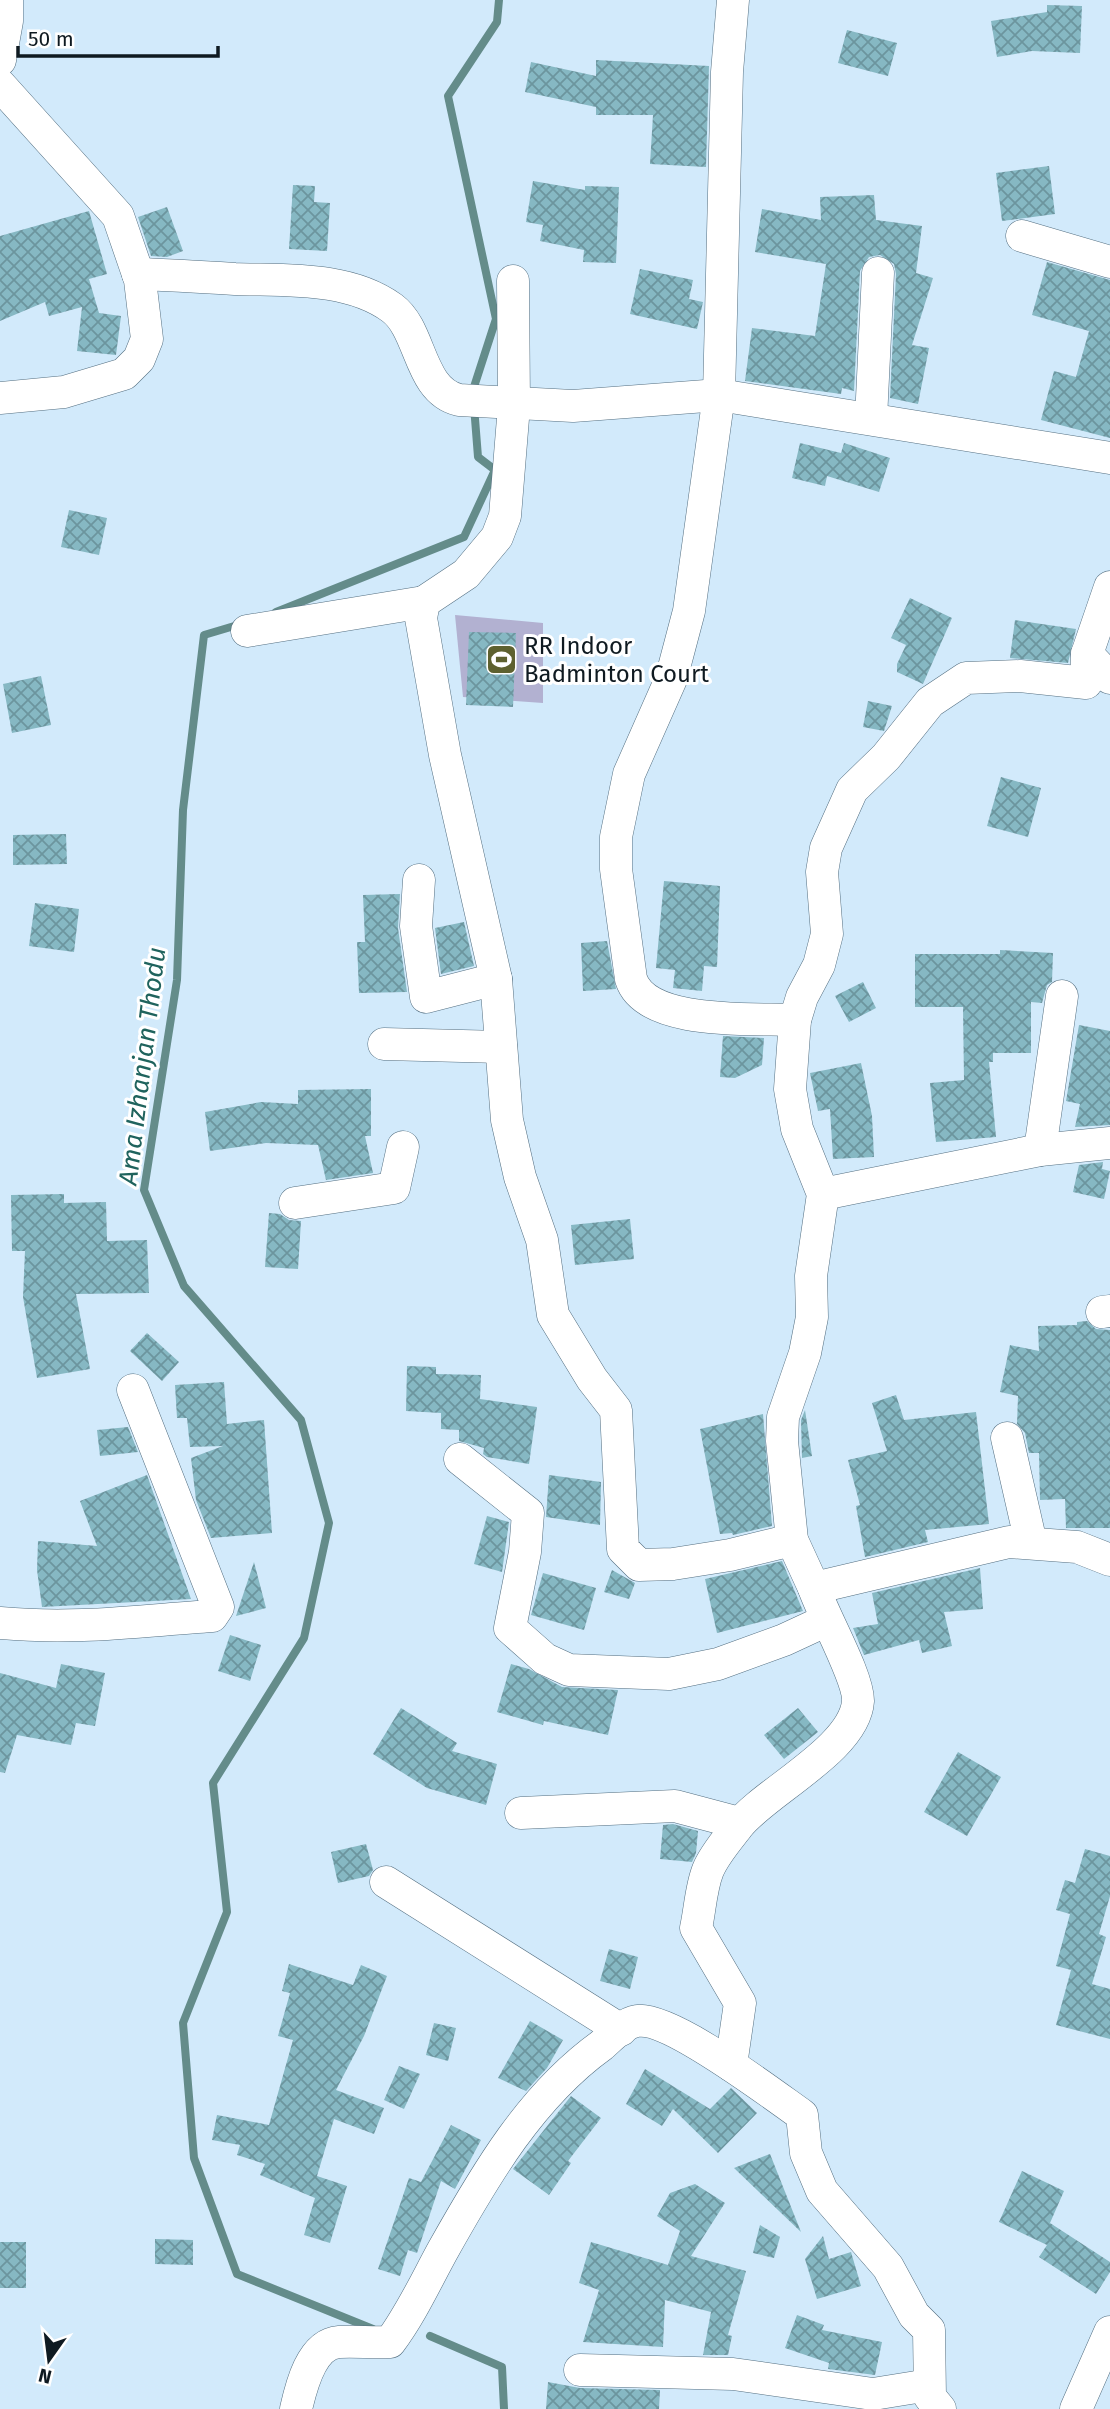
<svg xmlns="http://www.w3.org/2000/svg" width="1110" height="2409" viewBox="0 0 1110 2409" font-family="'Fira Sans',sans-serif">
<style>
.pitch{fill:#b2b1d1}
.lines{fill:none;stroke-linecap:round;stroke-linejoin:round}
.stream{stroke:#648c8a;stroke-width:8}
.building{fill:url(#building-cross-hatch)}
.minor-casing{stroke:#546f81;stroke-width:33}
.minor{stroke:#fff;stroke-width:32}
.labels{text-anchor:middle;stroke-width:6;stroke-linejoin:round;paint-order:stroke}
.poi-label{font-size:24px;fill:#0f1a21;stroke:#fff;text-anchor:start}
.water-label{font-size:26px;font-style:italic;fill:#1f635d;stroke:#fff}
</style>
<defs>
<pattern id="building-cross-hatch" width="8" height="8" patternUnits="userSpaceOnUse" patternTransform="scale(1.75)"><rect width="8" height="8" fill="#86b8c3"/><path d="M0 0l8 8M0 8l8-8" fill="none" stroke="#6c959e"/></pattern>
</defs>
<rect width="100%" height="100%" fill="#d2eafb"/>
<path class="pitch" d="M455,615L543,623V703L463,697Z"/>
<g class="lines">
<g class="stream">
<path d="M472,393L496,319L448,96L497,22L499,0"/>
<path d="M276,612L464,537L495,470L478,457L474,406"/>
<path d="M241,624L204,635L183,810L177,980L144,1190L184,1286L301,1420L329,1523L304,1638L213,1783L227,1912L183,2023L194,2158L237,2274L373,2329"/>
<path d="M430,2336L502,2367L504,2409"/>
</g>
</g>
<g class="building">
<path d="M1047,5L1082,6L1080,53L1032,51L997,57L991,21L1047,12Z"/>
<path d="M847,30L897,43L888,76L838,63Z"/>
<path d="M596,60L709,66L706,167L650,164L653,115H596V107L525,92L531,62L596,76Z"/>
<path d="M1049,166L1055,214L1002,221L996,173Z"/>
<path d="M533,181L585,190V186L619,187L616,263L583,262L584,250L540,241L543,225L526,222Z"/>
<path d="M293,185L315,186L314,202L330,203L327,251L289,249Z"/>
<path d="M874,195L876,220L922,226L916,273L933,278L912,345L929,348L918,404L890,398L896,274L894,264L880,255L869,257L860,271L854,391L842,388L841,394L745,381L752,328L815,336L826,264L755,252L762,209L821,220L820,197Z"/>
<path d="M167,207L183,251L167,257L151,256L138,217Z"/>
<path d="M89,211L107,274L89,279L99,313L121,316L116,355L77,351L82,307L49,316L45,302L0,321V236Z"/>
<path d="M1047,262L1110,280V438L1041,420L1054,371L1076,377L1089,331L1032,315Z"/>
<path d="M640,269L693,280L689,299L703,302L697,329L630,314Z"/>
<path d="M800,443L841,453L844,443L890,458L879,492L827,476L825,486L792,478Z"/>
<path d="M69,510L107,518L99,555L61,547Z"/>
<path d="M910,598L952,618L923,684L897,672V664L906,645L891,638Z"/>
<path d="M1015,620L1076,629L1068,663L1010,658Z"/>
<path d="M469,632L516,633L513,707L466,705Z"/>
<path d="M41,676L51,725L12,733L3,684Z"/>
<path d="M868,701L892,706L884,731L863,727Z"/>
<path d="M1001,777L1041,788L1028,837L987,826Z"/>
<path d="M66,834L67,864L13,865V835Z"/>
<path d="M664,881L720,886L717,967L704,966L702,991L673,988L675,970L656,968Z"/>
<path d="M400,894L398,928L407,992L359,993L357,942H365L363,895Z"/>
<path d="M35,903L79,909L74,952L29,946Z"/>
<path d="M464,922L474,966L441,974L435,928Z"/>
<path d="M607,941L616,989L583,991L581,943Z"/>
<path d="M1000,950L1053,953L1052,982L1047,985L1042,1003L1031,1002V1053H993V1062H989L996,1137L936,1142L930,1083L964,1080L963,1007H915V954H1000Z"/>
<path d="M863,982L876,1008L849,1022L835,996Z"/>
<path d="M1079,1025L1110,1031V1125L1075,1127L1080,1104L1066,1101Z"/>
<path d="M723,1036L764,1038L762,1065L735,1078L720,1077Z"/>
<path d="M861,1063L872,1116L874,1157L833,1159L830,1109L818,1111L810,1073Z"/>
<path d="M371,1089V1136H365L373,1173L326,1180L318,1145L266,1143L210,1151L205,1112L261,1102L298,1104V1090Z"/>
<path d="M1103,1162L1102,1169L1110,1171L1104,1199L1073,1192L1079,1165Z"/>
<path d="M64,1194V1203L106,1202L107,1241L147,1240L149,1293L76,1294L90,1369L37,1378L23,1297L25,1251H12L11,1195Z"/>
<path d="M269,1213L280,1214L289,1220L301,1221L298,1269L265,1267Z"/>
<path d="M630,1219L634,1259L575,1265L571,1225Z"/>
<path d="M1087,1321L1096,1329L1110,1330V1528H1066L1065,1499L1040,1500L1039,1453H1029L1025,1433L1017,1424L1018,1396L1000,1392L1010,1345L1039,1351L1038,1326L1077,1325V1322Z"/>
<path d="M147,1333L179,1362L162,1381L130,1351Z"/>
<path d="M407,1366L436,1367V1374L481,1375L480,1399L537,1407L529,1464L487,1457L483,1454L484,1448L459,1441V1430L441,1429V1413L406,1411Z"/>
<path d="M224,1382L227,1424L264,1420L272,1533L211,1538L196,1500L191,1458L223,1446L190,1447L187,1418H177L175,1385Z"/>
<path d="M896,1395L904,1420L976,1412L989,1524L925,1530L928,1542L865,1557L856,1506L860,1505L848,1460L887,1451L872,1403Z"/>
<path d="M805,1410L812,1456L802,1458L801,1420Z"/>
<path d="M763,1414L772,1526L733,1535L732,1533L720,1534L700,1429Z"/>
<path d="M128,1427L138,1452L100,1456L97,1430Z"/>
<path d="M147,1475L191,1599L42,1607L37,1570L38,1541L97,1546L80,1501Z"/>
<path d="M549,1475L601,1482L600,1525L546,1517Z"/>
<path d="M487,1516L509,1522L502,1572L474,1564Z"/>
<path d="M782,1561L803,1611L717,1633L705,1579Z"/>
<path d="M254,1562L266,1608L236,1616Z"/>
<path d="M980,1568L983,1609L944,1612L952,1646L922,1653L919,1640L864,1655L853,1628L878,1624L872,1593Z"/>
<path d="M612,1570L635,1583L629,1599L604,1592Z"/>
<path d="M543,1573L596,1588L584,1630L531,1615Z"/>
<path d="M230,1635L261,1645L250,1681L218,1671Z"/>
<path d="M61,1664L105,1673L95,1726L76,1723L71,1745L17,1735L5,1773L0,1772V1673L56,1688Z"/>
<path d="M511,1664L529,1669L562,1687L618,1690L608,1735L544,1721L543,1725L497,1712Z"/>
<path d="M401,1708L457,1743L452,1751L497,1764L486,1805L427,1788L373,1754Z"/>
<path d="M798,1708L818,1732L784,1759L764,1735Z"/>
<path d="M958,1752L1001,1777L967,1836L924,1812Z"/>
<path d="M673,1824L698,1831L696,1853L692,1862L660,1859L663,1825Z"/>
<path d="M366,1844L373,1870L369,1876L338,1883L331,1852Z"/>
<path d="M1085,1849L1110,1856V1896L1099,1934L1106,1937L1092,1984L1110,1989V2039L1056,2025L1071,1970L1056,1966L1070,1914L1056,1910L1065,1880L1075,1883Z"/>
<path d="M609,1949L638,1957L630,1989L600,1981Z"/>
<path d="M289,1964L353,1985L361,1965L387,1976L364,2036L336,2090L384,2108L374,2134L334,2119L317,2176L347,2186L330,2243L304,2235L315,2198L260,2175L265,2164L237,2155L240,2145L212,2140L217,2115L269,2125L293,2040L278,2036L290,1993L282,1991Z"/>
<path d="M530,2021L563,2040L547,2068L526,2091L498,2078Z"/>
<path d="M434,2023L456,2028L448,2061L426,2055Z"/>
<path d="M399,2066L420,2074L404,2109L384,2100Z"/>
<path d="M645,2069L710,2109L731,2088L757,2113L718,2153L673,2109L662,2126L626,2104Z"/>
<path d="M571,2096L601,2118L568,2161L571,2163L549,2195L513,2169Z"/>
<path d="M451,2125L481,2140L455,2189L441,2181L417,2253L408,2250L400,2276L378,2269L409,2178L421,2182Z"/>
<path d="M770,2154L801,2232L734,2168Z"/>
<path d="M1022,2171L1064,2191L1050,2223L1110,2262V2272L1096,2294L1039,2257L1047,2245L999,2222Z"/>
<path d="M695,2184L725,2203L691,2256L746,2271L728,2335L732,2336L728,2355H703L711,2312L665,2300L663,2347L583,2342L599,2290L579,2283L591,2242L668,2265L680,2231L657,2216L670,2193Z"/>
<path d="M760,2225L780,2237L774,2258L753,2253Z"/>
<path d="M823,2236L829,2259L851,2252L861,2286L817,2299L805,2259Z"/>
<path d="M155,2239L193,2240V2265L155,2264Z"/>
<rect x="0" y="2242" width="26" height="46"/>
<path d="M797,2315L824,2325L822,2330L882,2342L875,2375L828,2369L829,2363L785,2348Z"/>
<path d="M548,2382L580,2388L660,2390L659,2409H546Z"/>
</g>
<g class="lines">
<defs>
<g id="minor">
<path d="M733,0L727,72L719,395L689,611L671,679L629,774L616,837V869L631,979C646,1026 754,1018 795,1020"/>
<path d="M0,60L7,21V0"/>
<path d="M0,85L118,216L140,280L147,339L139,359L124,374L64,392L0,398"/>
<path d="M1022,236L1110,262"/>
<path d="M138,274C170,275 203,277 235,279C286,281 348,276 392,308C422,330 418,390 459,400L573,406L719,395L1110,458"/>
<path d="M513,281L514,406L505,516L497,537L466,574L424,602L421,618L445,755L496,979L507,1120L520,1177L542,1240L553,1315L592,1379L616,1410L623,1549L639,1565L673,1564L730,1555L792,1540"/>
<path d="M871,419L878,273"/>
<path d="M247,631L424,602"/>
<path d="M1087,654L1110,587"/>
<path d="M419,880L416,926L426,997L496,979"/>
<path d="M384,1044L501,1047"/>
<path d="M1040,1150L1062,996"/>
<path d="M823,1194L1040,1150L1110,1143"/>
<path d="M295,1203L394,1188L403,1147"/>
<path d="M1102,1312L1110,1311"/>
<path d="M1007,1438L1031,1543"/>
<path d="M460,1459L528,1513L525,1552L510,1628L545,1659L569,1670L669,1674L718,1664L784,1640L825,1621"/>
<path d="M814,1588L792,1540L782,1441L783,1417L805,1353L812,1317L811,1276L823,1194L797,1129L790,1089L795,1020L802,997L819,965L827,934L822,872L826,848L852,790L886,757L930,702L966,678L1020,676L1086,683L1087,654L1110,678"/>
<path d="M0,1623C75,1630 138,1621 212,1616L218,1607L133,1390"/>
<path d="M521,1813L675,1806L739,1823"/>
<path d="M386,1882L621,2030"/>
<path d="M731,2065L740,2003L696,1928C700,1910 701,1887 708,1870C714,1855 728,1839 738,1826C764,1792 855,1749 858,1701C859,1678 823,1615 814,1588L1009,1542L1077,1547L1110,1560"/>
<path d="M580,2370L733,2374L873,2394L929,2385"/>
<path d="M296,2409C301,2387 311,2344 339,2342C356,2341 373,2343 390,2342C411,2314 426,2281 443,2250C485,2175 531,2096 602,2045C611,2037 624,2023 637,2021C670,2016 772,2094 802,2115L806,2153L822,2191L888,2267L914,2315L929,2330L930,2397L940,2409"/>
<path d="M1076,2409L1110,2332"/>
</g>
</defs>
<use href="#minor" class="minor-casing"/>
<use href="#minor" class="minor"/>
</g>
<defs>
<symbol id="stadium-square" viewBox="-11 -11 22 22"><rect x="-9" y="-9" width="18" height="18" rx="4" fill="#5e612f" stroke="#fff"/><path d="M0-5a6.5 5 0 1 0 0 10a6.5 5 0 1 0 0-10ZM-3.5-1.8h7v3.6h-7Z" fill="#fff"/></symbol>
</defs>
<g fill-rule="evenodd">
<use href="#stadium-square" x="484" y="642" width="35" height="35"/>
</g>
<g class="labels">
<g class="poi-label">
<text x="524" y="654">RR Indoor<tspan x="524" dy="28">Badminton Court</tspan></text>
</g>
<g class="water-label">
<text transform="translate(142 1066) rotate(-83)" y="9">Ama Izhanjan Thodu</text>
</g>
</g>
<g transform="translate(49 2360) rotate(194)" stroke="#ffffff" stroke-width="5" paint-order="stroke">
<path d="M0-5L12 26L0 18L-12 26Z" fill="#0f1a21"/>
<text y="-10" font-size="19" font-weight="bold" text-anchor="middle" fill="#0f1a21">N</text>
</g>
<path d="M18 46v10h200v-10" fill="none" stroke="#0f1a21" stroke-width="3.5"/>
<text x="28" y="46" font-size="21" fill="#0f1a21" stroke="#ffffff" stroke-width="5" paint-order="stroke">50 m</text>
</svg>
